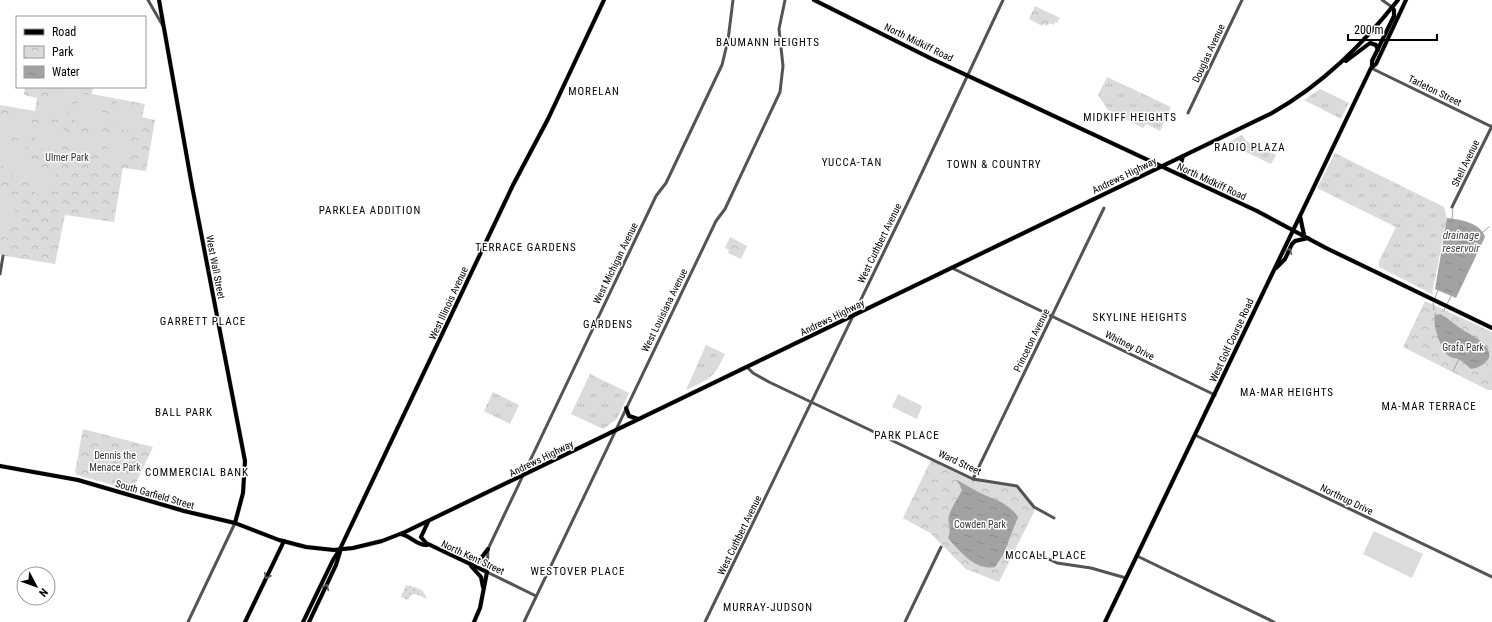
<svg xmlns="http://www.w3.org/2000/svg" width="1492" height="622" viewBox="0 0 1492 622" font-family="'Roboto Condensed',sans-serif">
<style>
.grass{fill:url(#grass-tufts)}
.park{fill:url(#park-crowns)}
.garden{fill:url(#garden-dots)}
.pitch{fill:#dbdbdb}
.water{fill:url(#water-ripples)}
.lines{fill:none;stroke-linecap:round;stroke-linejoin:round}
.stream{stroke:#a2a2a2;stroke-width:1}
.major-casing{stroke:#dbdbdb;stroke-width:5}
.minor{stroke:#545454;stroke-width:3}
.major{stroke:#000;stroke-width:4}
.oneway{stroke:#595959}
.labels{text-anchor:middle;stroke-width:3;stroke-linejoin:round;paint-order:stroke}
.street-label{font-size:10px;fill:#000;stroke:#fff}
.park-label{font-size:10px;fill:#323232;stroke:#fff}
.neighbourhood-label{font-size:11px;letter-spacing:1px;fill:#000;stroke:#fff}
.water-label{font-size:11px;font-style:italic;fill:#434343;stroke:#fff}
</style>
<defs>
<pattern id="grass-tufts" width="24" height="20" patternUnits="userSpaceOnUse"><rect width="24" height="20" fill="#dbdbdb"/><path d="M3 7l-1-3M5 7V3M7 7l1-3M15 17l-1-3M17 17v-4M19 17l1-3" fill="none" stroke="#bababa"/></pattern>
<pattern id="park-crowns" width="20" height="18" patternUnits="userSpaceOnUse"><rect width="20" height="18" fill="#dbdbdb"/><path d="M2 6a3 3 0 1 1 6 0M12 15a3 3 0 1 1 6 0" fill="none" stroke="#bababa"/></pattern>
<pattern id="garden-dots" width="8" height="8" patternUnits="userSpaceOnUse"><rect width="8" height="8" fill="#dbdbdb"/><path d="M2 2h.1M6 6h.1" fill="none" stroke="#bababa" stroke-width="1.8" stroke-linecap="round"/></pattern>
<pattern id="water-ripples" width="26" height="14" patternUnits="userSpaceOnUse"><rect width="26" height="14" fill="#a2a2a2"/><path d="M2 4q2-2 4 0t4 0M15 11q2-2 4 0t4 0" fill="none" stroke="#8a8a8a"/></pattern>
</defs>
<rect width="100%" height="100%" fill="#fff"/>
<g class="grass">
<path d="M1107,77L1171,107L1160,131L1146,124L1143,128L1108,110L1098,95Z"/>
<path d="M1320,89L1349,103L1341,119L1304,100Z"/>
<path d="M1242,135L1246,141L1276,155L1271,164L1227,143Z"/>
<path d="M1335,153L1444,207L1447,218L1432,294L1379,267V261L1396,227L1317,188Z"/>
<path d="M706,345L725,354C713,380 710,378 686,390Z"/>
<path d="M590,374L629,393L617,419L603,429L571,414Z"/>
<path d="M493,392L519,405L510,424L484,411Z"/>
</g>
<g class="park">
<path d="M1035,6L1060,18L1057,23L1055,22L1054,25L1049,23L1047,26L1044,24L1042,26L1029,19Z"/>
<path d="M25,87H93L92,94L145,104L142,117L155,120L146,171L123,168L114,222L65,215L55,264L0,255V105L35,111L37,98L24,95Z"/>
<path d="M730,237L747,246L741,259L728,253L729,250L725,248Z"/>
<path d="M1425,301L1492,332V390H1488L1403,347Z"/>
<path d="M83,429L153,447L133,489L131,490L77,475L75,472Z"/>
<path d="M932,458L969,477L1017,486L1036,508L999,582L966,569L930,533L903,518Z"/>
</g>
<path class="garden" d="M406,585C415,587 424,588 427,599L416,594L411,595L408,600L401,597Z"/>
<g class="pitch">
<path d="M58,90L69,91L67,119L64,120L37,113L43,99Z"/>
<path d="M80,92C97,97 105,108 104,125L75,122L74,119Z"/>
<path d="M118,100C135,103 142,115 141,131L112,129L111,127Z"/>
<path d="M22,110L33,111L30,139L27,140L0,134C2,121 10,114 22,110Z"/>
<path d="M35,124L62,127L64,130L58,157C42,154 32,141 35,124Z"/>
<path d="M74,129L102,136C98,153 85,161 68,159L71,131Z"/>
<path d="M112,135L139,143C135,160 123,167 106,165L109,138Z"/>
<path d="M0,145L26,147L28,150L26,165L55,168L56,171L50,199C33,195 24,183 25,166L22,177C1,176 0,161 0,145Z"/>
<path d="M0,200L17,201L8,238L0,236Z"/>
<path d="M898,394L922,406L917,419L892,407Z"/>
<path d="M1374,531L1423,554L1412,578L1363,554Z"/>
</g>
<g class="water">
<path d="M1447,218C1459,219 1481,223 1485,237L1456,298L1435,289Z"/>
<path d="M1440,314C1448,318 1455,325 1463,330C1472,336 1492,344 1489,358C1485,364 1478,368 1471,369C1467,366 1463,361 1458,359C1456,358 1452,358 1449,356C1441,350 1432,324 1435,315Z"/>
<path d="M957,480C965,484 972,489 980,493C993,499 1009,503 1018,517L1003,555L995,567C976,571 960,552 948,538C952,528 947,524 949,516C951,507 958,499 962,490Z"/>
</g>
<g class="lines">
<g class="stream">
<path d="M1452,219L1453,209"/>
<path d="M1483,232L1489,227"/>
<path d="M1435,298L1438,290"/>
<path d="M1433,303L1434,310"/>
<path d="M1447,304L1451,296"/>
<path d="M1444,311L1445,308"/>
<path d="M1435,313V315"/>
<path d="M1453,371L1459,359"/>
</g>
<defs>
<g id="major">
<path d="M159,0L192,186L245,461L243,493L235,523"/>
<path d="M814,0L932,59L1257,211L1326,248L1492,328"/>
<path d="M1346,61L1370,43L1376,45L1378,50"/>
<path d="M1372,66V61L1394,16V10L1392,7"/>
<path d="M1183,156L1180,167L1185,176"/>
<path d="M1300,216L1304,235"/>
<path d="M1276,268L1285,259L1292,244L1295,241L1308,238"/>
<path d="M626,408L629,416L638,419"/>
<path d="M0,466L78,480L184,511L235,523L279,540L306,547L334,550L353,548L382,541L405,532L1272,113C1323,84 1362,45 1398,0"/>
<path d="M428,522L421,537L426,543L487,572L480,608L474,622"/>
<path d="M401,534C411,536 417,546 427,545"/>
<path d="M468,562L479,561L488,549"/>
<path d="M471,566L481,577L483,587"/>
<path d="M245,622L284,541"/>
<path d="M303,622L333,560L340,549L513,185L548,119L604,0"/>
<path d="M309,622L336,565L340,552"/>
<path d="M1105,622L1371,68L1376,64L1406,0"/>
</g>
</defs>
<use href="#major" class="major-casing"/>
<g class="minor">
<path d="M148,0L163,26"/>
<path d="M1382,0L1392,7"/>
<path d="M1371,68L1492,127"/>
<path d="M1188,113L1242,0"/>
<path d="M1452,207L1492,126"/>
<path d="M952,268L1215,395"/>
<path d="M0,274L3,256"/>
<path d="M747,367L753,373L769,382L973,479L1017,486L1034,507L1054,518"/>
<path d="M1195,435L1492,577"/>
<path d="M973,479L1104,208"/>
<path d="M1038,554L1057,563L1091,568L1126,578"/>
<path d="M1137,556L1274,622"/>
<path d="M536,596L487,572L488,549L656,196L666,183L722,65L728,40L733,0"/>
<path d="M188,622L235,523"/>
<path d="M524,622L716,221L725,209L780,92L783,66L779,29L785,0"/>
<path d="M705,622L910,198L1003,0"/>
<path d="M905,622L941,547"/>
</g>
<use href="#major" class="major"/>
</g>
<defs><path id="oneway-chevron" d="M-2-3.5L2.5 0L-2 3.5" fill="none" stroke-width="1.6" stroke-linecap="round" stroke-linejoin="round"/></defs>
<g class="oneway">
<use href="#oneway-chevron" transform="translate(1289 251) rotate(-65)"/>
<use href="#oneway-chevron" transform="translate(267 576) rotate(116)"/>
<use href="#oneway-chevron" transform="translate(326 587) rotate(-64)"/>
</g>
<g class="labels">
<g class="street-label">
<text transform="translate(919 42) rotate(26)" y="4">North Midkiff Road</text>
<text transform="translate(1208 53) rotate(-65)" y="4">Douglas Avenue</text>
<text transform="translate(1435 90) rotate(26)" y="4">Tarleton Street</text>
<text transform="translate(1465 163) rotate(-64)" y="4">Shell Avenue</text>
<text transform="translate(1124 175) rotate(-26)" y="4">Andrews Highway</text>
<text transform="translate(1212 181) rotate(25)" y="4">North Midkiff Road</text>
<text transform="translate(879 243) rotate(-64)" y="4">West Cuthbert Avenue</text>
<text transform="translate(615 263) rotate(-64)" y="4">West Michigan Avenue</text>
<text transform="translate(216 267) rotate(79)" y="4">West Wall Street</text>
<text transform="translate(448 303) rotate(-65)" y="4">West Illinois Avenue</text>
<text transform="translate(664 310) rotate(-64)" y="4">West Louisiana Avenue</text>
<text transform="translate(832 317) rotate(-26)" y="4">Andrews Highway</text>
<text transform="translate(1031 340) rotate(-64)" y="4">Princeton Avenue</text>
<text transform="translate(1231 340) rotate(-65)" y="4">West Golf Course Road</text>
<text transform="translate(1130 345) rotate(26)" y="4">Whitney Drive</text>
<text transform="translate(541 458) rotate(-26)" y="4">Andrews Highway</text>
<text transform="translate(960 462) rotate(25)" y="4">Ward Street</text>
<text transform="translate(155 494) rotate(16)" y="4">South Garfield Street</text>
<text transform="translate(1347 499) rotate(26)" y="4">Northrup Drive</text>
<text transform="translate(739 535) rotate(-64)" y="4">West Cuthbert Avenue</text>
<text transform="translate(473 557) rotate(25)" y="4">North Kent Street</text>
</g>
<g class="park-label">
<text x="67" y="161">Ulmer Park</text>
<text x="1463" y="351">Grafa Park</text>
<text x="115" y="459">Dennis the<tspan x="115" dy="12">Menace Park</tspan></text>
<text x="980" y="528">Cowden Park</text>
</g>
<g class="neighbourhood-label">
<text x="768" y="46">BAUMANN HEIGHTS</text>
<text x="594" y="95">MORELAN</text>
<text x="1130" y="121">MIDKIFF HEIGHTS</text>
<text x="1250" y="151">RADIO PLAZA</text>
<text x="852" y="166">YUCCA-TAN</text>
<text x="994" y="168">TOWN &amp; COUNTRY</text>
<text x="370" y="214">PARKLEA ADDITION</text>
<text x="526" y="251">TERRACE GARDENS</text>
<text x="1140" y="321">SKYLINE HEIGHTS</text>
<text x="203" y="325">GARRETT PLACE</text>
<text x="608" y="328">GARDENS</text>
<text x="1287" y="396">MA-MAR HEIGHTS</text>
<text x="1429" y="410">MA-MAR TERRACE</text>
<text x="184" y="416">BALL PARK</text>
<text x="907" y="439">PARK PLACE</text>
<text x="197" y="476">COMMERCIAL BANK</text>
<text x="1046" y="559">MCCALL PLACE</text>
<text x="578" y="575">WESTOVER PLACE</text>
<text x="768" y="611">MURRAY-JUDSON</text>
</g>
<g class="water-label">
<text x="1461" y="239">drainage<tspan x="1461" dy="13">reservoir</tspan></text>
</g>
</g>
<rect x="16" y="16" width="130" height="72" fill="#ffffff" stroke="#999999"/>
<rect x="24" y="29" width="20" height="6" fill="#000000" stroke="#999999"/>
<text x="52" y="36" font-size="12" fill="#000000">Road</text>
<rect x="24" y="46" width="20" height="12" fill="url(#park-crowns)" stroke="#999999"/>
<text x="52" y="56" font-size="12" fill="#000000">Park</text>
<rect x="24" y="66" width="20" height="12" fill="url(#water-ripples)" stroke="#999999"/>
<text x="52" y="76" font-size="12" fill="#000000">Water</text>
<g transform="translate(36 586) rotate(131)"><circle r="19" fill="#ffffff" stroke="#999999"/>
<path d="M0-3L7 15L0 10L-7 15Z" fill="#000000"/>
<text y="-6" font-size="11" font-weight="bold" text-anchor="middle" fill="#000000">N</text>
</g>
<path d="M1348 34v6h89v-6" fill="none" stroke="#000000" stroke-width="2"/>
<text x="1354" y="34" font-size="12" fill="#000000" stroke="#ffffff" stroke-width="3" paint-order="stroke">200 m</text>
</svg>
